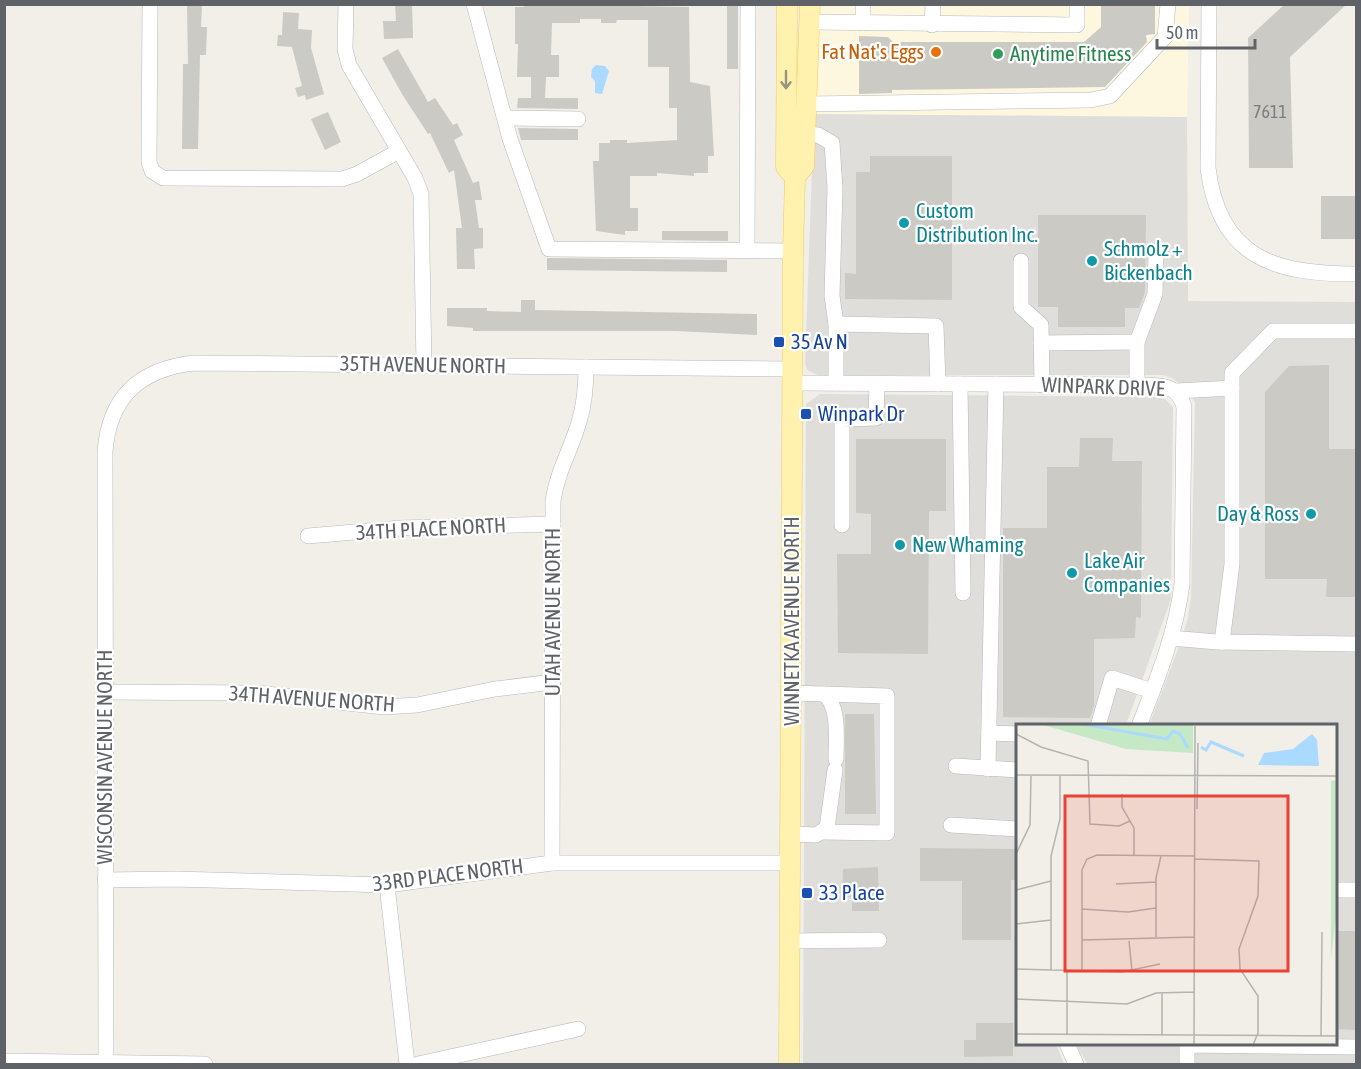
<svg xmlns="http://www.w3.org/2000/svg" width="1361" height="1069" viewBox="0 0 1361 1069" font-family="'Asap Condensed',sans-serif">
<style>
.commercial{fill:#fef7e0}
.industrial{fill:#e0deda}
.water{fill:#aadaff}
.building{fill:#cccac5}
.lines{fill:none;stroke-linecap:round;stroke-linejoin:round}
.minor-casing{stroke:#b5b8bc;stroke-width:16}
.major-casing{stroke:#f2c960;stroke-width:21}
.minor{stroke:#fff;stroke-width:15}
.major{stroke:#fff2af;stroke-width:20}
.oneway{stroke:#979581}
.food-dot{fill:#e8710a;stroke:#fff;stroke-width:2}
.leisure-dot{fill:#2e9e5b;stroke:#fff;stroke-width:2}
.culture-dot{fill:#0f9aa8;stroke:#fff;stroke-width:2}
.transit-dot{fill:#1a4fb4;stroke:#fff;stroke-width:2}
.labels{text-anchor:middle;stroke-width:4.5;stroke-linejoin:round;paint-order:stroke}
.number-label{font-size:18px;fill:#7a7d7f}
.food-label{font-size:21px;fill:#c56008;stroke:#fff;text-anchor:end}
.leisure-label{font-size:21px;fill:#27864d;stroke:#fff;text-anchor:start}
.culture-label{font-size:21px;fill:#0d838f;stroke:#fff;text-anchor:start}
.transit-label{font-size:21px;fill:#164399;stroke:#fff;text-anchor:start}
.street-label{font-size:21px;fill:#5f6368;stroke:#fff}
.inset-river{fill:none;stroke:#aadaff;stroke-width:3}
.inset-road{fill:none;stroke:#b3b3b1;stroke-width:1.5}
.view{fill:#ea4335;fill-opacity:0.15;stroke:#ea4335;stroke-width:3}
.inset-edge{fill:none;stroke:#5f6368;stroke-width:3}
</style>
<rect width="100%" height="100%" fill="#f1efe8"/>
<path class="commercial" d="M817,5H1189L1187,117L814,114Z"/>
<g class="industrial">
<path d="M814,114L1187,117L1188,301L1356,302V1064H1088L1079,1051L1077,1044H1336V726L1149,725L1178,649L1188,618L1191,598L1195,402L1185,387L1172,378L1163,375H818L807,370L805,363Z"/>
<path d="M820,394L1163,397L1173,407L1171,599L1126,725L1018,726V1044H1056L1064,1064H803L806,404Z"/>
</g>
<path class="water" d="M596,65L605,66L609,71L602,94L595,93V81L591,77L592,69Z"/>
<g class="building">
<path d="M187,4H202L201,27H207L206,55H200L198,149H182L183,64H188Z"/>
<path d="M412,4L413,38L384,39L383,21H396L395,5Z"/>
<path d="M524,4L689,7L690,82L710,86L714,156H708V173H694V176L657,173V176H630V208H638V231H625V235L596,231L593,161H599V143H610V140H627V143L677,140V108H669V67H648V20H617L616,23H601V19H580V23H552L551,55H559V77H546L545,98H578V109L517,108L518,98H531V77H517L518,44H515V7H524Z"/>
<path d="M1101,4H1155V34L1146,35L1147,42L1105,87L892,90V93L859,94V36L888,37L893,42H1084L1101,27Z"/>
<path d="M1285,4H1347L1290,57L1293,168H1249L1248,38Z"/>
<rect x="727" y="6" width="11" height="63"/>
<path d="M283,12L299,13L298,29L312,30L311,48L324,94L306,100L305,95L298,97L295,88L302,86L292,47L277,46L278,35H282Z"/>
<path d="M398,49L428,102L435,98L453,125L457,123L463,135L454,140L473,183L479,181L482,200H475L479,228H483V248L474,249L475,269H457L456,228H462L454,170L449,173L430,133L428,134L402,94L382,58Z"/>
<path d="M328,112L341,142L325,150L311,119Z"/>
<path d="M518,128L578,129V140H521Z"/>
<path d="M870,156H952V300L845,299V273L856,274V172H870Z"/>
<rect x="1321" y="196" width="35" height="43"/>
<path d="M1038,215H1146L1145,292L1139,308H1125V327H1058V307H1038Z"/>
<path d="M662,231H728V241L662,240Z"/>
<path d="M547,258L727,260V272L547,270Z"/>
<path d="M521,300H535V310L757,314V335L676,331H473V328L447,326V308H487V311L521,312Z"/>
<path d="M1329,365V449H1356V597H1326L1327,579H1265V392L1289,366Z"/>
<path d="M1080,438H1113L1112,461H1142L1141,618L1136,617L1135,638L1094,639V706L1090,718L1003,717V528H1047V467H1079Z"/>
<path d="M856,439H946V511H929L928,654L838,653L837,554H871V514L856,513Z"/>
<path d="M845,714H874L876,814H845Z"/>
<path d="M920,848L1017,849V880H1011V940H962V881H920Z"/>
<path d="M878,867L879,911H852V897H842L843,869Z"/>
<path d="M1335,931H1356V1030L1335,1029Z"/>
<path d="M976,1023H1013V1056L964,1057V1040H976Z"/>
</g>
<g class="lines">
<defs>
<g id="minor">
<path d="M150,4L149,162L152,171L163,178L342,179L357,174L399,151"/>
<path d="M346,4L345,49L349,65L415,178L421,194L424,365"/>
<path d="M474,4L510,139L549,249L793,251"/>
<path d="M1209,4L1208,168C1219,259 1276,274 1356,274"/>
<path d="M810,22L1077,25V4"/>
<path d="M863,23V4"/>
<path d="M932,25L933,4"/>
<path d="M807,104L1091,100L1110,96L1165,37L1168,4"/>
<path d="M505,118L578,119"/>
<path d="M806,134L818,135L832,143L835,188L832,296L836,324"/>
<path d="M747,250L748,4"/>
<path d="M1021,261V307L1041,325L1042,385"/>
<path d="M1041,343L1137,342"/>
<path d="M794,383L1137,385C1157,386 1178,382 1184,407L1182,584C1176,633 1157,680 1139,726"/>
<path d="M836,383V324L936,326L938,384"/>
<path d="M960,384L963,593"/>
<path d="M1137,385V342L1155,294L1156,251"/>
<path d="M1177,391L1232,388"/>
<path d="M842,525V419L876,418L877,384"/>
<path d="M308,536L401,528L553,524"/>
<path d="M1171,638L1217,642L1356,644"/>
<path d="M1222,642L1232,564V373L1273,331H1356"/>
<path d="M105,692L257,693L384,707L417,705L495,689L553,682"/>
<path d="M791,693L824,694C840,706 836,740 836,759"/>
<path d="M1098,726L1112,678L1152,691"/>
<path d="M989,733L1018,734"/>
<path d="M956,766L1018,770"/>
<path d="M988,769L996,384"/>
<path d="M951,825L1018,829"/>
<path d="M823,832L887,833V696L824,694"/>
<path d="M790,834L816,835L827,828L835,770"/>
<path d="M552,863L553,501C557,472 571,450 579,422C585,403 586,386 586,367"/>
<path d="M105,880L175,879L387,885L552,863H791"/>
<path d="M387,885L407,1064"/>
<path d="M1336,890H1356"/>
<path d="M790,941L879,940"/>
<path d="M1067,1044L1076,1064"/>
<path d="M4,1061L205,1064"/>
<path d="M106,1063L105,452C109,397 140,369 194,363L793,369"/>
<path d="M418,1064L578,1029"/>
<path d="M1187,1064V1045L1356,1047"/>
</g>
<g id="major">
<path d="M787,4L786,167L795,177"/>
<path d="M789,1064L793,251L795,177L804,166L810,4"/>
</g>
</defs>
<use href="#minor" class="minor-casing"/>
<use href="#major" class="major-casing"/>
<use href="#minor" class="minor"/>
<use href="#major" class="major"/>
</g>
<defs><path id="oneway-shaft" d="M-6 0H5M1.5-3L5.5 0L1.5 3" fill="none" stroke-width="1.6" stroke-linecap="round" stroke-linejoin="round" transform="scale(1.5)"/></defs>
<use class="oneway" href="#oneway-shaft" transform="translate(786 80) rotate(90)"/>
<circle class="food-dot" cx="936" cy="52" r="6"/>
<circle class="leisure-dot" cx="998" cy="54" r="6"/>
<g class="culture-dot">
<circle cx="904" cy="223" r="6"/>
<circle cx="1092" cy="261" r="6"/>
<circle cx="1311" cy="514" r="6"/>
<circle cx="900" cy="545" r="6"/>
<circle cx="1072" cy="573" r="6"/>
</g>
<g class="transit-dot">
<rect x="773" y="336" width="12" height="12" rx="3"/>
<rect x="800" y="408" width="12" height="12" rx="3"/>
<rect x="801" y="887" width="12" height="12" rx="3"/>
</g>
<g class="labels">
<g class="number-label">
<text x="1270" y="118">7611</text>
</g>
<g class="food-label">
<text x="924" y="59">Fat Nat's Eggs</text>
</g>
<g class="leisure-label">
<text x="1010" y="61">Anytime Fitness</text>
</g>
<g class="culture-label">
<text x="916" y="218">Custom<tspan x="916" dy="24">Distribution Inc.</tspan></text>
<text x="1104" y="256">Schmolz +<tspan x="1104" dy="24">Bickenbach</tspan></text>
<text x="1299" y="521" text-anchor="end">Day &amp; Ross</text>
<text x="912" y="552">New Whaming</text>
<text x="1084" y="568">Lake Air<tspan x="1084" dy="24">Companies</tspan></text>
</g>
<g class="transit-label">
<text x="791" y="349">35 Av N</text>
<text x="818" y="421">Winpark Dr</text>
<text x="819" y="900">33 Place</text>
</g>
<g class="street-label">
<text transform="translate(423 365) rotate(1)" y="7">35TH AVENUE NORTH</text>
<text transform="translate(1103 387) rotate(2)" y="7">WINPARK DRIVE</text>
<text transform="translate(431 529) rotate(-3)" y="7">34TH PLACE NORTH</text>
<text transform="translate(553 612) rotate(-90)" y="7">UTAH AVENUE NORTH</text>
<text transform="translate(792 621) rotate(-90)" y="7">WINNETKA AVENUE NORTH</text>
<text transform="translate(312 699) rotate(4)" y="7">34TH AVENUE NORTH</text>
<text transform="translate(105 757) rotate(-90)" y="7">WISCONSIN AVENUE NORTH</text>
<text transform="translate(448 875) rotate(-7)" y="7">33RD PLACE NORTH</text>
</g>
</g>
<g transform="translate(1016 724)">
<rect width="321" height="321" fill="#f1efe8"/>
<path d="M24,0H177V29L110,25ZM321,56V183L315,236V57Z" fill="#c5e8c5"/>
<path d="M296,10L301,16L303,42L242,41L248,29L277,25Z" fill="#aadaff"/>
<path class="inset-river" d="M67,0L151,15L157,7L164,10L172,24M185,23L190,26L195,18L228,32"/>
<path class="inset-road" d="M0,10L25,23L72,37L74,100L103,102L114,97M0,51L321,52M106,70V83L118,104V132M181,85L182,19M0,130L14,101L15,51M179,135L243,137L242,172L223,225L224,245L242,272V309L237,321M100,160L140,158M0,166L35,157M66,185L112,188L140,184M0,200L35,196M140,213V154L145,132M66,216L179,213M113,217L116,247M0,245L106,248L144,240M35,246V132L44,95V51M66,246V146L71,135L81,131L179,132M0,275L111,280L140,269L178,268M0,310L321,312M51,310V246M146,311V268M305,312L306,208M178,321L179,2"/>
<path class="view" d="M49,72H272V247H49Z"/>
<rect width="321" height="321" class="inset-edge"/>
</g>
<rect width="1361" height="1069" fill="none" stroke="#5f6368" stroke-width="12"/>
<path d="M1157 39v9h98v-9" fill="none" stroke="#5f6368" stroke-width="3"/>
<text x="1166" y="39" font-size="18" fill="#5f6368" stroke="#ffffff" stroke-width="4.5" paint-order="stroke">50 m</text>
</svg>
